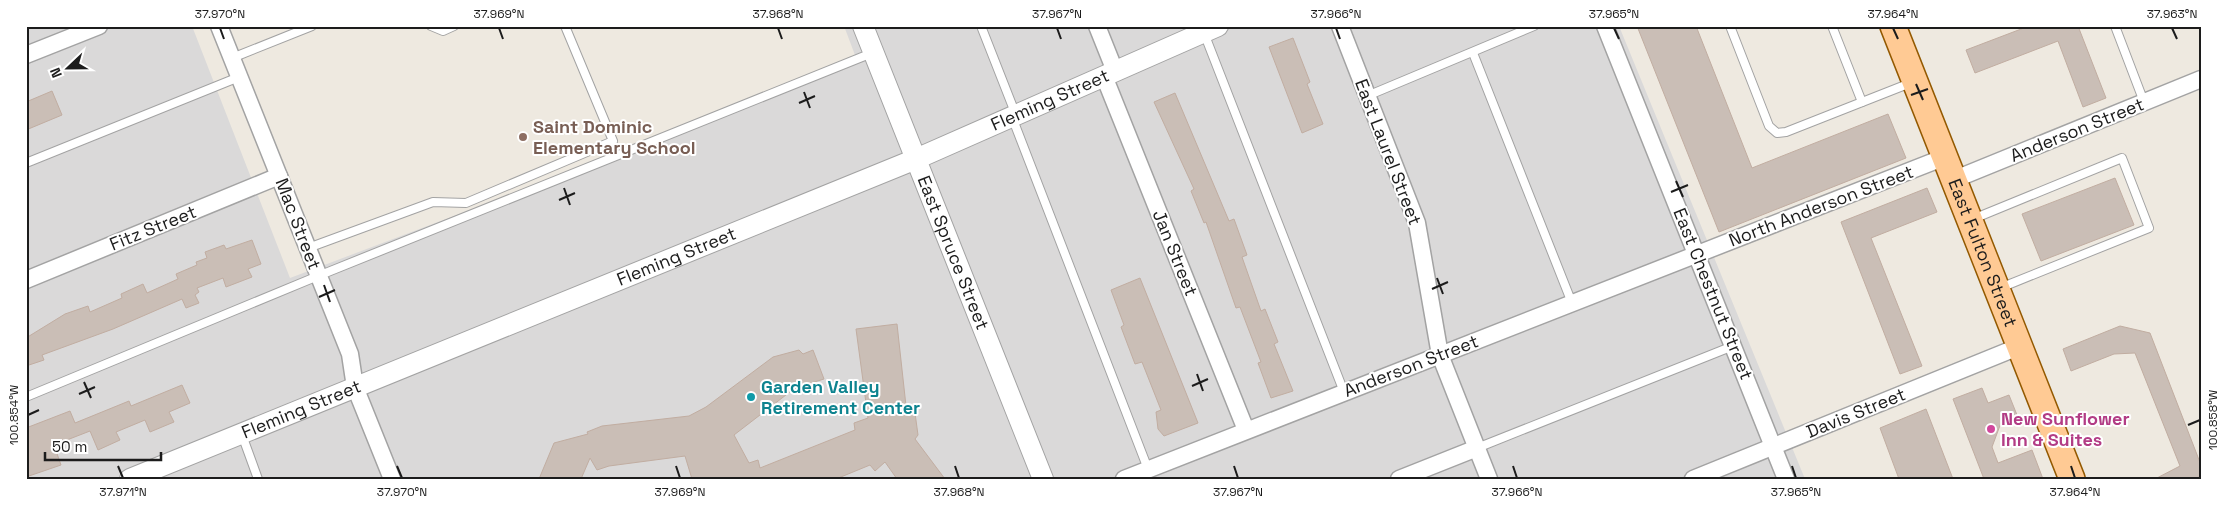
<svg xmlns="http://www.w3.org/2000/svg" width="2227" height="505" viewBox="0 0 2227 505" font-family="'Space Grotesk',sans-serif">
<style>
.residential{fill:#dad9d9}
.building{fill:#cabeb6;stroke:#c1ada1}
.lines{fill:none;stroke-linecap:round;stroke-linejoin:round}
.service-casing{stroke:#a3a3a3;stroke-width:10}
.minor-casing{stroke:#a3a3a3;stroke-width:19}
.tertiary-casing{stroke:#a3a3a3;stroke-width:22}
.primary-casing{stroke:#935900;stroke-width:28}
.service{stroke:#fff;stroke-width:8}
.minor{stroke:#fff;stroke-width:16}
.tertiary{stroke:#fff;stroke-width:20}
.primary{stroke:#ffca94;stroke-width:25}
.ticks{fill:none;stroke:#1c1c1c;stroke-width:2}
.education-dot{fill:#8d6e63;stroke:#fff;stroke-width:2}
.culture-dot{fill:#0f9aa8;stroke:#fff;stroke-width:2}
.hotel-dot{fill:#d1479c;stroke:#fff;stroke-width:2}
.labels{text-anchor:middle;stroke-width:4;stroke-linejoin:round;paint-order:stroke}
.street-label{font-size:18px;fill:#1c1c1c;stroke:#fff}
.education-label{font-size:18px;font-weight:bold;fill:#785e54;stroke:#fff;text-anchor:start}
.culture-label{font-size:18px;font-weight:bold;fill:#0d838f;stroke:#fff;text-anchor:start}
.hotel-label{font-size:18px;font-weight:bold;fill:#b23c85;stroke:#fff;text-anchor:start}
.neatline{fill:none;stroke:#1c1c1c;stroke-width:2}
.ticks-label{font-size:12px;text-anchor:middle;fill:#1c1c1c}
</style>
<rect width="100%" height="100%" fill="#eee9e0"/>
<path class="residential" d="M26,26H192L290,278L858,63L844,26H1619L1805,479H26Z"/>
<g class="building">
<path d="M1637,26H1696L1752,168L1888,114L1906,158L1719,232Z"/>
<path d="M2029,26H2078L2106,98L2083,107L2058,41L1975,73L1966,50Z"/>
<path d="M1293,38L1310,82L1307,84L1323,124L1302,133L1269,47Z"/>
<path d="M52,91L62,115L26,130V102Z"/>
<path d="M1175,93L1229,221L1234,219L1247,255L1242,257L1261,311L1265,309L1278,342L1274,344L1293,391L1271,398L1258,363L1261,362L1240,307L1236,308L1206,222L1204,223L1191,191L1194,189L1154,102Z"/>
<path d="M2115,178L2134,225L2041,261L2022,214Z"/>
<path d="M1927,188L1937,212L1871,238L1922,366L1900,374L1841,222Z"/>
<path d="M252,240L261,264L248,269L252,277L226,287L223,278L197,288L199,292L195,295L199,303L186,308L182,299L113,329L42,355L44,360L26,366V338L65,314L88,306L90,312L122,298L121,294L143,284L147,293L178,279L176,274L197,265L196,262L207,258L205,252L224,245L226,249Z"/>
<path d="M1140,278L1198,423L1164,436L1158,429L1156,412L1161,410L1142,362L1135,364L1121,327L1124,325L1111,290Z"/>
<path d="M897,324L907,415L915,413L918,435L915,439L945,479H897L885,462L875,471L870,465L836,479H692L685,456L609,466L597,470L590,458L581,479H539L554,443L588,434L587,432L602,426L689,416L706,407L773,357L799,350L803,354L813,350L824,379L795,388L734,435L749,463L758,460L760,468L855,430L854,423L868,418L856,329Z"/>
<path d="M2120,326L2150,333L2201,465V475L2196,479H2155L2180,466L2135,353L2114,354L2071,371L2063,349Z"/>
<path d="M182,385L190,403L169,412L174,422L150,432L145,420L116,432L120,440L98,450L90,431L54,445L61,465L26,477V428L70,411L75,423L129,401L131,406Z"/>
<path d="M1982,388L1988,403L2009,395L2017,415L2002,420L1992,447L1998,463L2032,450L2043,479H1984L1953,399Z"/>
<path d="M1926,409L1953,479H1899L1880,428Z"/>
</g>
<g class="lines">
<defs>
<g id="service">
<path d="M431,26L443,31L454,26"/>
<path d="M981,26L1016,115"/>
<path d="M1730,26L1769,126L1777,133L1786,132L1913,82"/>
<path d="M1832,26L1862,102"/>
<path d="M2115,26L2144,102"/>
<path d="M1204,33L1344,392"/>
<path d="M1473,53L1572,303"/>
<path d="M232,58L312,26"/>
<path d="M1367,96L1534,26"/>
<path d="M1012,117L1148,469"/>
<path d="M26,163L239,77"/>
<path d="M1973,219L2122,158L2149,228L2000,288"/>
<path d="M308,248L433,202L466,203L613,141L565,26"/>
<path d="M26,397L318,276L872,53"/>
<path d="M242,435L258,479"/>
<path d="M1477,448L1733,346"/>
</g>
<g id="minor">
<path d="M219,26L350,354L355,387L392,479"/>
<path d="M1097,26L1115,71"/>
<path d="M1340,26L1417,223L1440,355L1489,479"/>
<path d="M1605,26L1786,479"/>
<path d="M26,55L99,26"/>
<path d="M1104,76L1246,430"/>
<path d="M1953,180L2201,79"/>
<path d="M26,280L279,176"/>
<path d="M1124,479L1945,157"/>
<path d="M1399,479L1477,448"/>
<path d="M1693,479L2018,347"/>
</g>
<g id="tertiary">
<path id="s1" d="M863,26L1043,479"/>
<path id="s2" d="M130,479L916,159L1218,26"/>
</g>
<g id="primary">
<path id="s3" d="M1893,26L2072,479"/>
</g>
</defs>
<use href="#service" class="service-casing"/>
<use href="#minor" class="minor-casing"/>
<use href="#tertiary" class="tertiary-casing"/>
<use href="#primary" class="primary-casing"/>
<use href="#service" class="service"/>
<use href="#minor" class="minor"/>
<use href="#tertiary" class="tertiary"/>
<use href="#primary" class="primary"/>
</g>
<path class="ticks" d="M220,28L224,39M499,28L503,39M778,28L782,39M1057,28L1061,39M1336,28L1340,39M1614,28L1619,39M1893,28L1898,39M2172,28L2177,39M1916,84L1923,100M804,92L810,108M1911,95L1928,89M799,103L815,96M1676,181L1683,197M564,188L570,205M1671,192L1688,185M559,200L575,193M1437,278L1443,294M324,285L330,302M1432,289L1448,282M319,297L335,290M1197,374L1203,391M84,382L91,398M1192,386L1208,379M79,394L95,387M28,415L39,410M2188,425L2200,420M118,466L123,478M397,466L402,478M676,466L680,478M955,466L959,478M1234,466L1238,478M1513,466L1517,478M1792,466L1796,478M2071,466L2075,478"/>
<circle class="education-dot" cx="523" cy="137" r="5"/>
<circle class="culture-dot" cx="751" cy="397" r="5"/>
<circle class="hotel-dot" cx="1991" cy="429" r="5"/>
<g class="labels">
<g class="street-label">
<text dy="6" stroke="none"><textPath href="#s2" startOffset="995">Fleming Street</textPath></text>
<text transform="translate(2077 130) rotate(-22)" y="6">Anderson Street</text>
<text transform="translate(1388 152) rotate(69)" y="6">East Laurel Street</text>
<text transform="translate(1821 206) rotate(-21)" y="6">North Anderson Street</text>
<text transform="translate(298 224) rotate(69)" y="6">Mac Street</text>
<text transform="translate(153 228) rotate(-22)" y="6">Fitz Street</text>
<text dy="6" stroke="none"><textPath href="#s1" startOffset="244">East Spruce Street</textPath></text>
<text transform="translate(1175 253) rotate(68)" y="6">Jan Street</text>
<text dy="6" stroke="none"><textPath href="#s3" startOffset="244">East Fulton Street</textPath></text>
<text dy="6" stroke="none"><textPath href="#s2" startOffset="590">Fleming Street</textPath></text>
<text transform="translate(1713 294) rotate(68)" y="6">East Chestnut Street</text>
<text transform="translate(1411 366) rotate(-21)" y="6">Anderson Street</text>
<text dy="6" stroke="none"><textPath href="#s2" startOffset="185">Fleming Street</textPath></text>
<text transform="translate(1856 413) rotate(-22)" y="6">Davis Street</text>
</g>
<g class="education-label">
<text x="533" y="133">Saint Dominic<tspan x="533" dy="21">Elementary School</tspan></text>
</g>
<g class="culture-label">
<text x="761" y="393">Garden Valley<tspan x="761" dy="21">Retirement Center</tspan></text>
</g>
<g class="hotel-label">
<text x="2001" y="425">New Sunflower<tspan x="2001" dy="21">Inn &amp; Suites</tspan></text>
</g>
</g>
<rect width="2227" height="505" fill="none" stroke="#ffffff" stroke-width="55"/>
<g transform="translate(68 68) rotate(248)" stroke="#ffffff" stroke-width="4" paint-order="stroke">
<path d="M0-4L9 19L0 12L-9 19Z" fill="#1c1c1c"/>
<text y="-8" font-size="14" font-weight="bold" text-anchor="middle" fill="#1c1c1c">N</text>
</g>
<path d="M45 452v8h116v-8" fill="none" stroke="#1c1c1c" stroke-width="2.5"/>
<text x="52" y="452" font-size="15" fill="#1c1c1c" stroke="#ffffff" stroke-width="4" paint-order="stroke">50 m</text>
<rect x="28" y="28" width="2172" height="450" class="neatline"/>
<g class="ticks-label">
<text x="220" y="18">37.970°N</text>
<text x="499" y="18">37.969°N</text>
<text x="778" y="18">37.968°N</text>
<text x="1057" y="18">37.967°N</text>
<text x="1336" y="18">37.966°N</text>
<text x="1614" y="18">37.965°N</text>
<text x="1893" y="18">37.964°N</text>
<text x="2172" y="18">37.963°N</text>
<text transform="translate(14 415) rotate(-90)" y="4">100.854°W</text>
<text transform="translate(2213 420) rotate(-90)" y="4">100.858°W</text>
<text x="123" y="496">37.971°N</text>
<text x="402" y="496">37.970°N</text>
<text x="680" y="496">37.969°N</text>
<text x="959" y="496">37.968°N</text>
<text x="1238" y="496">37.967°N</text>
<text x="1517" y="496">37.966°N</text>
<text x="1796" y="496">37.965°N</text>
<text x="2075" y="496">37.964°N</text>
</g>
</svg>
